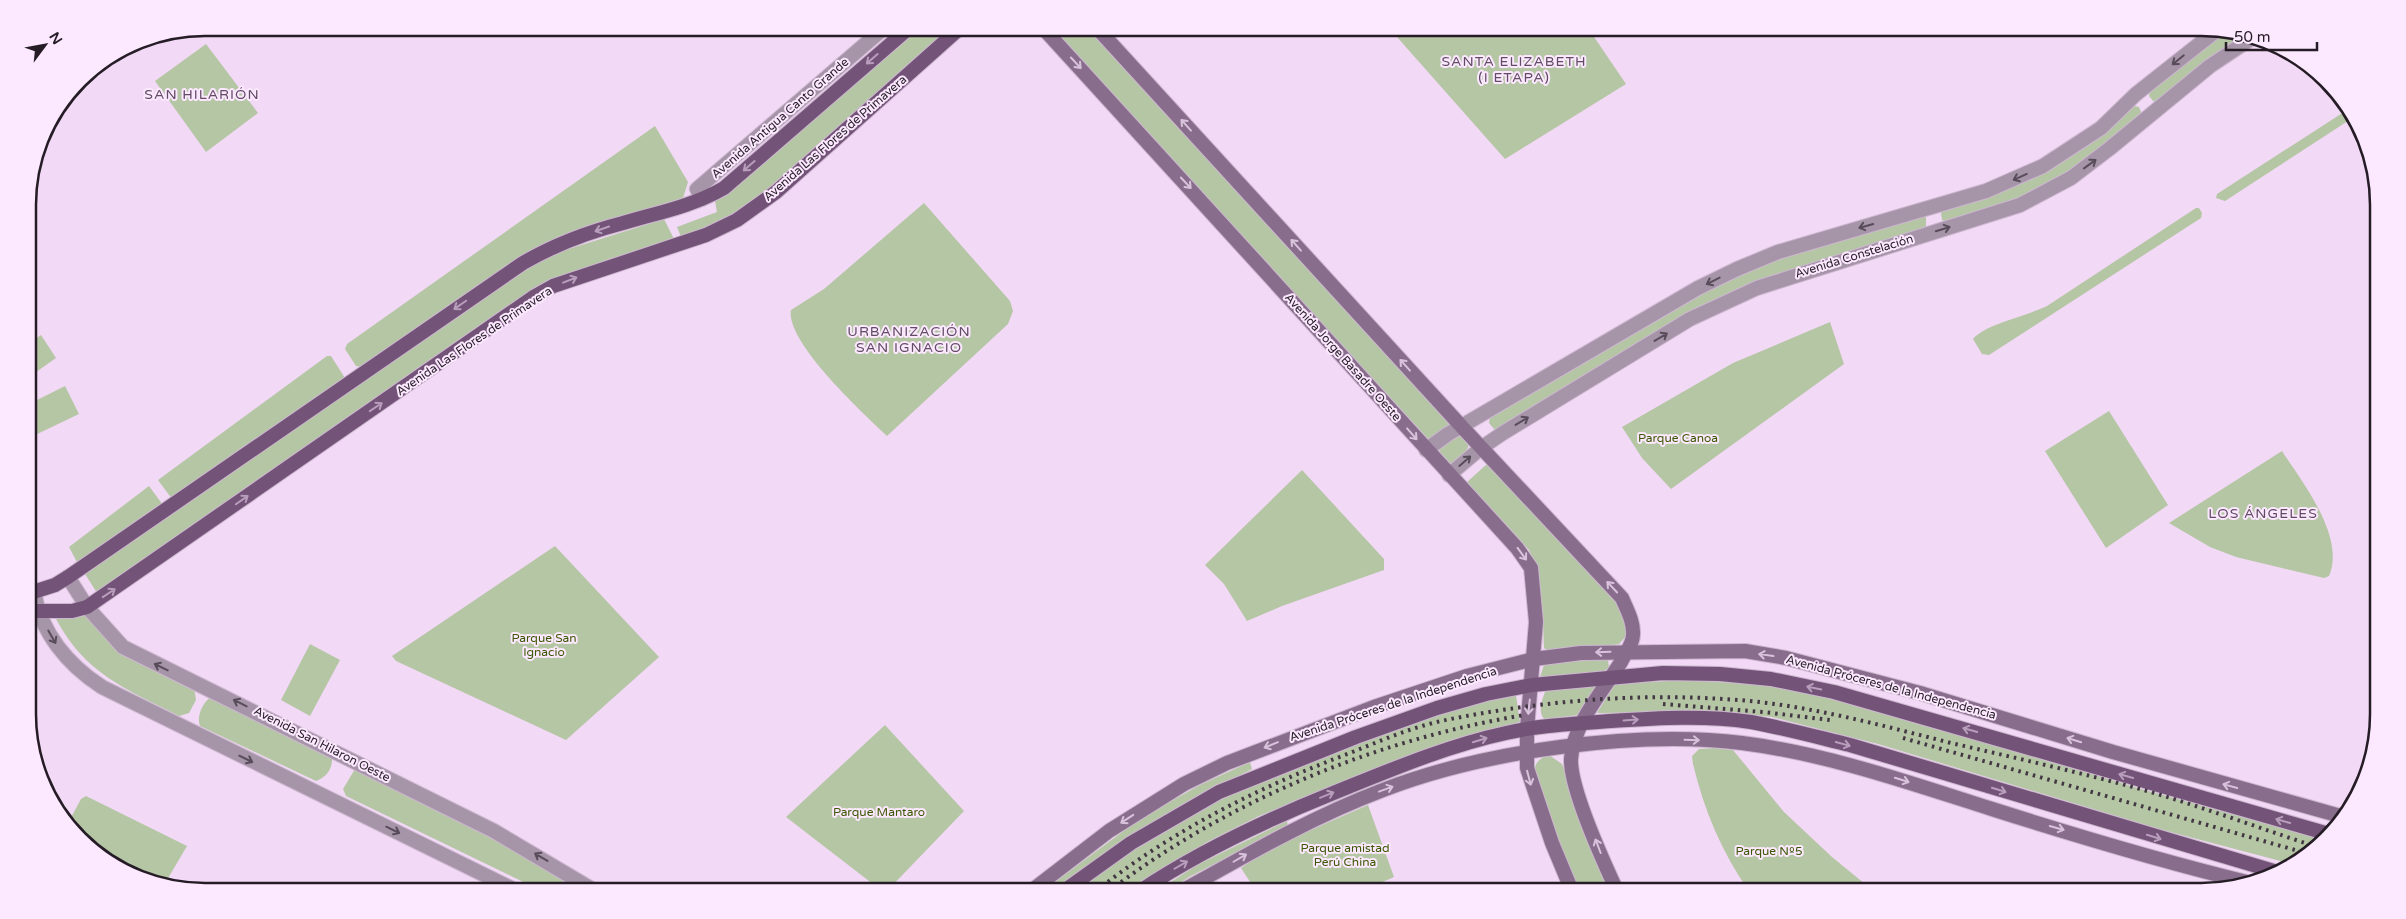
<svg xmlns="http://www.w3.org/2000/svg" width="2406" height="919" viewBox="0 0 2406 919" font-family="'Varela Round',sans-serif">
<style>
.green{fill:#b5c6a5}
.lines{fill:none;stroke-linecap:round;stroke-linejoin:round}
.tertiary-casing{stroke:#cdb7d0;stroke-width:16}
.secondary-casing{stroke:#cdb7d0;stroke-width:16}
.primary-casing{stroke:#cdb7d0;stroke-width:16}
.tertiary{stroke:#a694a9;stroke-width:14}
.secondary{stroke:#886e8c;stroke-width:14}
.primary{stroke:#735378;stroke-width:14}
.rail{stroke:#423743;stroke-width:4;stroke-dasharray:2.5 5;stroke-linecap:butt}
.oneway{stroke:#b89ebc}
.oneway2{stroke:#594c5a}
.oneway3{stroke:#d9c3dc}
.labels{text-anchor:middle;stroke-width:4;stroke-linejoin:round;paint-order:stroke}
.street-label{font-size:12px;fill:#251c26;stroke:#fce8ff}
.park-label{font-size:12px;fill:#3a5801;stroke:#fce8ff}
.neighbourhood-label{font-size:14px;letter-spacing:1px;fill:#614c64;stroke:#fce8ff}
.rim{fill:none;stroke:#251c26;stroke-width:2.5}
</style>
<rect width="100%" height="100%" fill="#f2d9f5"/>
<g class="green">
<path d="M918,28H954L768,193L731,220L681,237L677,227L717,212L715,201L742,182Z"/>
<path d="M1050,28H1090L1452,423L1448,429L1431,442Z"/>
<path d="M1389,28H1588L1626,84L1505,159Z"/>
<path d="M2225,32L2247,35L2158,102H2154L2149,96L2150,91L2201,48Z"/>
<path d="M206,44L258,113L206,152L155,81Z"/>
<path d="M2135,106L2139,107L2142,114L2069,173L2028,198L1948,223L1942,220L1941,213L1943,209C1966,202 1988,197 2010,188C2055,169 2097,137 2135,106Z"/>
<path d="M2347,110L2351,119L2225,201L2216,198L2217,194Z"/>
<path d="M655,126L688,182L683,198L585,228L362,367L356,366L345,349L347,344Z"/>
<path d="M924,203L1010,301L1013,311L1008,324L887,436C865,415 785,342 791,310L824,289Z"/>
<path d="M2196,208H2199L2202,213L2201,218L1989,355L1982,354L1973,339C1985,324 2027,316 2047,306Z"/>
<path d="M1922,216L1926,217V230L1757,284L1501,430L1494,429L1489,423L1490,417L1707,290L1778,257Z"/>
<path d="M664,219L675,241L609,259L561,277L99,596L85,574L519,271L553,254Z"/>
<path d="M1830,322L1844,364L1671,489L1642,458L1622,427L1733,363Z"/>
<path d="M41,335L56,358L29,377V343Z"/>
<path d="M327,356H331L345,378L172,499L158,480Z"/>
<path d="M65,386L79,414L33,436L29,428V404Z"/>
<path d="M2109,411L2168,505L2106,548L2045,451Z"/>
<path d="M1453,435C1482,437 1464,456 1452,465L1439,451L1441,445Z"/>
<path d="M2282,451C2302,482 2346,537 2329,576L2324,578L2236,557L2210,547L2169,523Z"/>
<path d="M1487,464L1547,523L1621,602L1628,634L1619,644L1554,654L1544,648C1543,616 1542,579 1529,550L1467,482Z"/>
<path d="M1302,470L1384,559V570L1282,606L1247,621L1224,584L1205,565Z"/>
<path d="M149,486L163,505L78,564L69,547Z"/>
<path d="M555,546L659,657L566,740L396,661L392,656Z"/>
<path d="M89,615L102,627L194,687L196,700L189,713L179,716C126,689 85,674 56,619Z"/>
<path d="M310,644L340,660L310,716L281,700Z"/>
<path d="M1605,658L1608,660L1609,667L1605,671L1540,677L1544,665Z"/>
<path d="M1685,680L1770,685L1832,699L1931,725L2141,789L2324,839L2309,855L2292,864L2159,829L1878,744L1772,717L1715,712L1597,713L1615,684Z"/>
<path d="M1596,685L1579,715L1544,719C1537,710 1543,698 1546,689Z"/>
<path d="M1516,695L1520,722L1451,740L1259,816L1209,841L1129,891H1075L1130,851L1222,797L1310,761L1463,706Z"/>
<path d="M212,696L332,754C333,767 329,776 316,781L200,726C196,716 203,702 212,696Z"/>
<path d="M885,725L964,811L887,891H882L786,817Z"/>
<path d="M1715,748L1733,750L1784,812L1832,857L1865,884L1862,891H1749C1722,853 1704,810 1693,764L1692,756L1699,749Z"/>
<path d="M1549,755L1562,764L1612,891H1577C1569,872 1532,781 1535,767C1537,760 1543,757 1549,755Z"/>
<path d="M1250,762L1252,769C1184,805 1114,841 1055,891H1043L1141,818L1200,785Z"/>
<path d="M355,769L490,833L572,882L574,887L571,891H542L346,796L343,789Z"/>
<path d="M86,796L187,846L164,885L148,882L72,831L68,823L81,799Z"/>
<path d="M1368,805L1394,877L1362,891H1256L1241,868L1272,847Z"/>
<path d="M1287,821L1288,826L1189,877L1168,891H1157L1197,865Z"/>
</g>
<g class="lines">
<defs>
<g id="tertiary">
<path d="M702,199L697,189L884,28"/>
<path d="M1426,450L1448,434L1698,288L1737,269L1778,252L1986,191L2043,166L2101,128L2136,94L2217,30"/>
<path d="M1449,475L1481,448L1503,433L1690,319L1757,288L2020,205L2071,178L2109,149L2210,66L2255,36"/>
<path d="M68,577L87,607L123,647L494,831L595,891"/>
<path d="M34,592C41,633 68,665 102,687L517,891"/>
</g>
<g id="secondary">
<path d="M1043,28L1517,548L1531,568L1536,622L1527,729V768L1552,843L1572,891"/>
<path d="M1097,28L1462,427L1622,598C1627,610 1634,622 1633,635C1633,644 1625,654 1621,662C1603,691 1573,724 1571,759C1570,788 1604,863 1617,891"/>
<path d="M1031,891L1109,831L1184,784L1227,763L1374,707L1467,676L1534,659L1581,653L1745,651L1786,658L1920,693L2113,752L2344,817"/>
<path d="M1182,891C1248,854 1312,817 1383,790C1484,751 1635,730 1742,743C1828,754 1910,783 1992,809C2077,836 2164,862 2251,883"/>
</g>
<g id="primary">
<path d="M30,593L55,585L68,577L523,263C554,245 588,232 623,223C657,213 693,206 724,188L909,28"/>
<path d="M30,611H72L87,607L535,296L553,286L706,235L737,220L776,192L960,28"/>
<path d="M1064,891L1131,843L1219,792L1356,737L1437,708L1486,694L1532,685L1663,673L1720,674L1771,679L1834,692L2329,834"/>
<path d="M1140,891C1200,851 1264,821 1331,794C1388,771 1446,746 1506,733C1540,725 1576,724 1611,721C1657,718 1705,715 1751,722C1784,728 1817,737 1850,745L2277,872"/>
</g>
</defs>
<use href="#tertiary" class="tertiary-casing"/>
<use href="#secondary" class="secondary-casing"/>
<use href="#primary" class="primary-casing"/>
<use href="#tertiary" class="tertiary"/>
<use href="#secondary" class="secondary"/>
<use href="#primary" class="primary"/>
<g class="rail">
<path d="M1663,704L1763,712L1830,720"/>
<path d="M1903,738L2309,854"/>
<path d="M1096,891C1173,830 1259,787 1350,753C1380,741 1410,728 1441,721C1533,702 1630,693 1723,699C1801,703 1876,724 1951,743C2012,757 2073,771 2133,787C2195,804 2256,827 2317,847"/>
<path d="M1109,891C1229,800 1375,740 1524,715"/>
</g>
</g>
<defs><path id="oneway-shaft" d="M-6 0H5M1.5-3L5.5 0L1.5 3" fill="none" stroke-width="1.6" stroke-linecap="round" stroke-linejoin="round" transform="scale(1.25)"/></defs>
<g class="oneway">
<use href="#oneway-shaft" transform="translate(872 59) rotate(139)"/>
<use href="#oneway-shaft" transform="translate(749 166) rotate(139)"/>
<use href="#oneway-shaft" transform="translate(602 229) rotate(161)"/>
<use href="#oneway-shaft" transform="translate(570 280) rotate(-21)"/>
<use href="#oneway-shaft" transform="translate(460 305) rotate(145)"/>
<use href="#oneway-shaft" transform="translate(376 407) rotate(-34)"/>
<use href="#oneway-shaft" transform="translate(242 500) rotate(-35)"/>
<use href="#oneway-shaft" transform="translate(109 593) rotate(-34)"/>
<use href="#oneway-shaft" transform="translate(1814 688) rotate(-169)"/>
<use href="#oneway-shaft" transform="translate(1631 720) rotate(-4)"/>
<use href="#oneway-shaft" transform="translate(1970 730) rotate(-164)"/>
<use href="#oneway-shaft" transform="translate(1480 740) rotate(-17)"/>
<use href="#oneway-shaft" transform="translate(1843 744) rotate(15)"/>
<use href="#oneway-shaft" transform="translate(2126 776) rotate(-164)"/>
<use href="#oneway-shaft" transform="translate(1999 790) rotate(17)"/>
<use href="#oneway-shaft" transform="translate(1327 795) rotate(-22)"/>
<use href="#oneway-shaft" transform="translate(2283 821) rotate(-164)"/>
<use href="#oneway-shaft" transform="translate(2154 837) rotate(17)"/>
<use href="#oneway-shaft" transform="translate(1181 865) rotate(-30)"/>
</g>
<g class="oneway2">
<use href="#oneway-shaft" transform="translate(2178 60) rotate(141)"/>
<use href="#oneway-shaft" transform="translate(2090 164) rotate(-36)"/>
<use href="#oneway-shaft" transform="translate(2020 177) rotate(156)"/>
<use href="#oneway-shaft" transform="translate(1866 226) rotate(164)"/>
<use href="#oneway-shaft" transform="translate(1943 229) rotate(-17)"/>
<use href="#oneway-shaft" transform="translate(1713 281) rotate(153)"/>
<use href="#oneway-shaft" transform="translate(1661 337) rotate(-31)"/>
<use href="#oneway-shaft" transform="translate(1522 421) rotate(-31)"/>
<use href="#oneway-shaft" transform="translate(1465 461) rotate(-41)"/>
<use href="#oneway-shaft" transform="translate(52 637) rotate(60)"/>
<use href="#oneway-shaft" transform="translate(161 667) rotate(-154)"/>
<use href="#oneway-shaft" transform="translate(240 703) rotate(-153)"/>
<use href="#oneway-shaft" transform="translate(246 759) rotate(26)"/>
<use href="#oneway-shaft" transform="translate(393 830) rotate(26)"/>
<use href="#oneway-shaft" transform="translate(541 857) rotate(-149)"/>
</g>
<g class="oneway3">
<use href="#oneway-shaft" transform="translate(1076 63) rotate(47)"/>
<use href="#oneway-shaft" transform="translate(1186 125) rotate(-132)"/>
<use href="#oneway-shaft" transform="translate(1186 183) rotate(47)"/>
<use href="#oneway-shaft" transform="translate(1296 245) rotate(-132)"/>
<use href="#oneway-shaft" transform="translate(1405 365) rotate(-132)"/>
<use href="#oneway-shaft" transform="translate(1412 434) rotate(49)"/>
<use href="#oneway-shaft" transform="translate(1522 554) rotate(54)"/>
<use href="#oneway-shaft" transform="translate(1612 587) rotate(-133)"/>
<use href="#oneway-shaft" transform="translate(1603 652) rotate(178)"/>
<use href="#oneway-shaft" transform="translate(1766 655) rotate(-172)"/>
<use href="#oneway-shaft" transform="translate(1529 707) rotate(96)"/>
<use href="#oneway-shaft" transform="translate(1692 740) rotate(2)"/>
<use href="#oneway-shaft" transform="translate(2074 740) rotate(-163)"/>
<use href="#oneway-shaft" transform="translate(1271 745) rotate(158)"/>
<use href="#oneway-shaft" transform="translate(1529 778) rotate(75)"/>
<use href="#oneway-shaft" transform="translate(1902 780) rotate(17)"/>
<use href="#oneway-shaft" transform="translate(2230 786) rotate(-165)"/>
<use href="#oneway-shaft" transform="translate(1386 789) rotate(-20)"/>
<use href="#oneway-shaft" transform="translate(1127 819) rotate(147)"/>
<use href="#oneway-shaft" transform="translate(2057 828) rotate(16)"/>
<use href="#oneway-shaft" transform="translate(1598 846) rotate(-111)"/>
<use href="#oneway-shaft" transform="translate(1240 858) rotate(-30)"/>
</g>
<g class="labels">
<g class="street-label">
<text transform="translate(780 118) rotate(-41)" y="4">Avenida Antigua Canto Grande</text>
<text transform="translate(835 138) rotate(-41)" y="4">Avenida Las Flores de Primavera</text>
<text transform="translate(1854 256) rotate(-17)" y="4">Avenida Constelación</text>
<text transform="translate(474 341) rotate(-34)" y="4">Avenida Las Flores de Primavera</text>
<text transform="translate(1343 357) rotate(48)" y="4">Avenida Jorge Basadre Oeste</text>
<text transform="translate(1891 687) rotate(15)" y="4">Avenida Próceres de la Independencia</text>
<text transform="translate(1393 704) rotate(-18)" y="4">Avenida Próceres de la Independencia</text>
<text transform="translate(322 744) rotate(27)" y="4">Avenida San Hilaron Oeste</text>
</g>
<g class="park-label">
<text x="1678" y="442">Parque Canoa</text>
<text x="544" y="642">Parque San<tspan x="544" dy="14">Ignacio</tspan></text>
<text x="879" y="816">Parque Mantaro</text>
<text x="1345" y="852">Parque amistad<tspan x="1345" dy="14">Perú China</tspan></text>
<text x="1769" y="855">Parque Nº5</text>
</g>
<g class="neighbourhood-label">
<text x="1514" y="66">SANTA ELIZABETH<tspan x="1514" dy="16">(I ETAPA)</tspan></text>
<text x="202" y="99">SAN HILARIÓN</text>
<text x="909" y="336">URBANIZACIÓN<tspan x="909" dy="16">SAN IGNACIO</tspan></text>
<text x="2263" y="518">LOS ÁNGELES</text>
</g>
</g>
<path d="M0 0H2406V919H0ZM205 36H2201A169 169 0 0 1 2370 205V714A169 169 0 0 1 2201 883H205A169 169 0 0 1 36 714V205A169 169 0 0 1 205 36Z" fill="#fce8ff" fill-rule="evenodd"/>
<path class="rim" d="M205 36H2201A169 169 0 0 1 2370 205V714A169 169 0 0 1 2201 883H205A169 169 0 0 1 36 714V205A169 169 0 0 1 205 36Z"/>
<g transform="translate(45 45) rotate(58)" stroke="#fce8ff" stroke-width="4" paint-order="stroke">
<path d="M0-4L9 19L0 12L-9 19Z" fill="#251c26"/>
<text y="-8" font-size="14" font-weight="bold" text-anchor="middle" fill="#251c26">N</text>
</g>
<path d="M2226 42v8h91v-8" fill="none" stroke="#251c26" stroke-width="2.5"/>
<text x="2234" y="42" font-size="15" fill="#251c26" stroke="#fce8ff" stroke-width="4" paint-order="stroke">50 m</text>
</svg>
